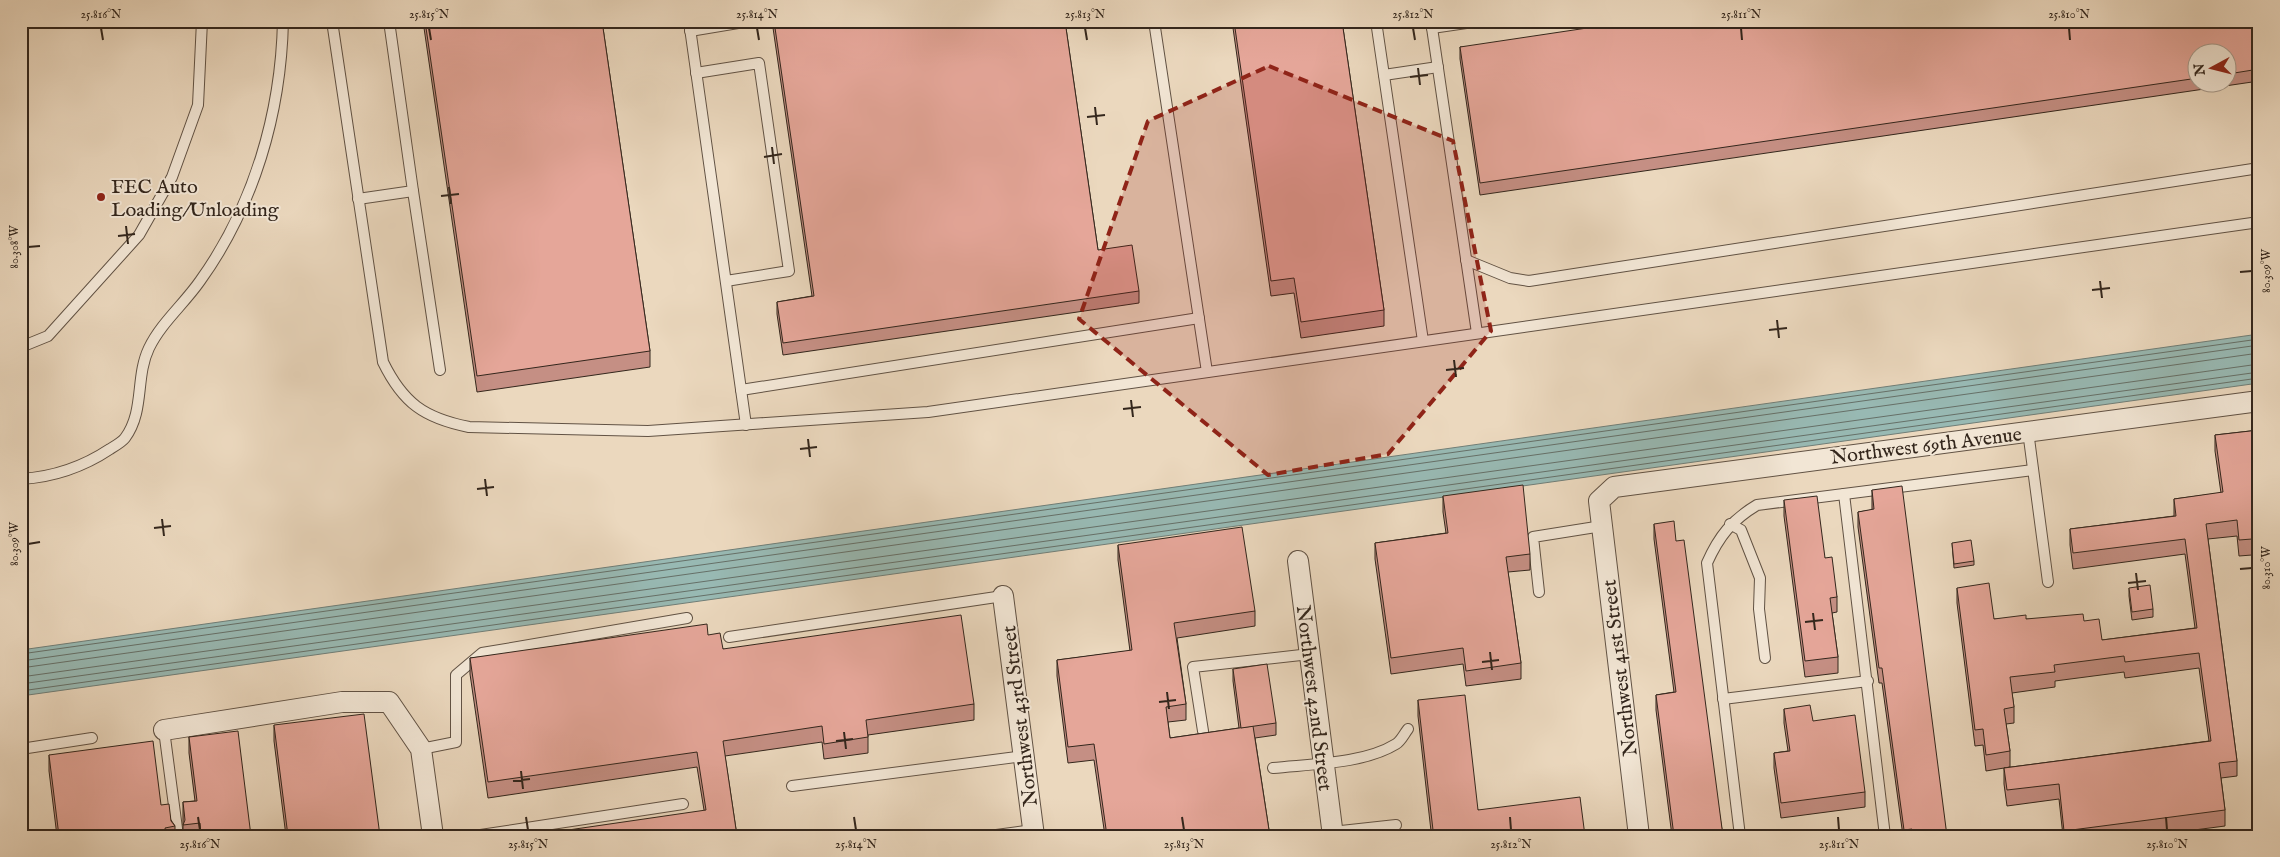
<svg xmlns="http://www.w3.org/2000/svg" width="2280" height="857" viewBox="0 0 2280 857" font-family="'IM FELL English',serif">
<style>
.water{fill:#98b9b3;stroke:#707e77}
.lines{fill:none;stroke-linecap:round;stroke-linejoin:round}
.shore{stroke:#667068;stroke-width:1}
.lane-casing{stroke:#615244;stroke-width:12}
.street-casing{stroke:#615244;stroke-width:22}
.lane{stroke:#f2e6d5;stroke-width:10}
.street{stroke:#f2e6d5;stroke-width:20}
.wall{fill:#c58f84;stroke:#33261c;fill-rule:evenodd}
.building{fill:#e5a699;stroke:#33261c}
.marked{fill:#8f2418;fill-opacity:0.2;stroke:#8f2418;stroke-width:4;stroke-dasharray:10 6;stroke-linejoin:round}
.ticks{fill:none;stroke:#33261c;stroke-width:2}
.poi-dot{fill:#8f2418;stroke:#f2e6d5;stroke-width:2}
.labels{text-anchor:middle;stroke-width:4;stroke-linejoin:round;paint-order:stroke}
.poi-label{font-size:20px;fill:#33261c;stroke:#f2e6d5;text-anchor:start}
.street-label{font-size:20px;fill:#33261c;stroke:#f2e6d5}
.neatline{fill:none;stroke:#33261c;stroke-width:2}
.ticks-label{font-size:12px;text-anchor:middle;fill:#33261c}
</style>
<rect width="100%" height="100%" fill="#ebd8be"/>
<filter id="stains"><feTurbulence type="fractalNoise" baseFrequency=".004" numOctaves="4"/><feColorMatrix values="0 0 0 0 .2 0 0 0 0 .09 0 0 0 0 .02 0 0 0 .5 -.17"/></filter>
<radialGradient id="worn" r=".72"><stop offset=".6" stop-color="#630" stop-opacity="0"/><stop offset="1" stop-color="#630" stop-opacity=".3"/></radialGradient>
<path class="water" d="M2259,334V383L21,696V650Z"/>
<g class="lines">
<g class="shore">
<path d="M21,654L2259,339"/>
<path d="M21,661L2259,345"/>
<path d="M21,668L2259,353"/>
<path d="M21,677L2259,364"/>
<path d="M21,684L2259,372"/>
<path d="M21,691L2259,378"/>
</g>
<defs>
<g id="lane">
<path d="M332,21L383,362C403,403 424,418 469,427L648,431L928,412L2259,222"/>
<path d="M689,21L746,425"/>
<path d="M1154,21L1207,372"/>
<path d="M1376,21L1423,341"/>
<path d="M1431,21L1477,333"/>
<path d="M1432,28L1480,21"/>
<path d="M690,31L750,21"/>
<path d="M696,73L759,63L789,271L726,281"/>
<path d="M1384,75L1438,67"/>
<path d="M413,191L440,370"/>
<path d="M358,199L413,191L389,21"/>
<path d="M1466,260L1510,278L1529,281L2259,168"/>
<path d="M21,347L48,336L139,235L172,177L198,105L202,21"/>
<path d="M741,390L1199,318"/>
<path d="M2028,431L2048,582"/>
<path d="M21,479C54,477 83,467 110,449C115,446 122,442 125,438C145,411 135,377 149,348C161,323 184,304 200,281C254,206 281,113 283,21"/>
<path d="M1844,494L1885,836"/>
<path d="M1730,524L1741,530L1760,578L1759,609L1765,658"/>
<path d="M1539,592L1533,537L1602,526"/>
<path d="M729,637L1003,596"/>
<path d="M1723,699L1868,681"/>
<path d="M164,730L178,836"/>
<path d="M1203,731L1193,667L1310,654"/>
<path d="M21,749L92,738"/>
<path d="M421,749L456,742V675L482,653L687,618"/>
<path d="M1273,768C1310,764 1364,764 1396,744C1401,741 1404,734 1408,729"/>
<path d="M792,786L1024,756"/>
<path d="M1332,832L1396,825"/>
<path d="M474,836L683,804"/>
<path d="M989,836L1033,830"/>
<path d="M1740,836L1707,563C1719,536 1732,520 1757,505L2033,470"/>
</g>
<g id="street">
<path d="M1298,561L1333,836"/>
<path d="M1003,596L1034,836"/>
<path d="M164,730L342,702H389L421,749L433,836"/>
<path d="M1639,836L1599,501L1614,487L2259,401"/>
</g>
</defs>
<use href="#lane" class="lane-casing"/>
<use href="#street" class="street-casing"/>
<use href="#lane" class="lane"/>
<use href="#street" class="street"/>
</g>
<g class="wall">
<path d="M423,21H602L650,351V367L477,392Z"/>
<path d="M772,21H1065L1098,250L1139,291V303L783,355L777,314V302L812,296Z"/>
<path d="M1232,21H1342L1384,310V326L1301,338L1294,293L1271,296Z"/>
<path d="M2259,21V81L1480,195L1460,59V47ZM2198,52H2228V82H2198Z"/>
<path d="M2259,430V600H2257L2252,555L2239,556L2237,536L2208,539L2237,761V776L2221,778L2225,810V826L2148,836H2063L2059,799L2007,806L2004,784V768L2209,741L2199,668L2125,678L2124,672L2055,681V687L2012,693L2014,707V723L2006,724L2010,751V767L1986,771L1983,745L1975,746L1957,603V588L1994,619H2026L2084,621L2102,640L2195,628L2185,554L2073,569L2070,545V529L2174,516V499L2221,493L2215,451V435Z"/>
<path d="M1872,490L1947,836H1903L1882,683H1879L1858,527V512L1872,510Z"/>
<path d="M1443,496L1530,554V570L1508,572L1521,663V679L1466,686L1463,664L1391,674L1375,559V543L1446,533L1443,512Z"/>
<path d="M1784,500L1825,558L1837,597V612L1832,613L1838,657V673L1805,677L1784,516Z"/>
<path d="M1654,524L1676,541L1723,836H1672L1656,710V695L1674,692L1654,539Z"/>
<path d="M1952,543L1974,561V565L1954,568Z"/>
<path d="M1118,545L1255,611V626L1177,638L1186,704V720L1168,722L1170,738L1239,728L1233,681V669L1276,723V735L1255,738L1269,830V836H1105L1094,760L1068,763L1057,676V660L1130,651L1118,560Z"/>
<path d="M2129,588L2153,609V617L2132,620L2129,596Z"/>
<path d="M708,635L723,649L974,704V720L868,735V753L824,759L822,742L725,756L737,836L704,810L697,767L488,798L470,674V658Z"/>
<path d="M1418,700L1478,810L1585,836H1421V832L1431,831L1418,716Z"/>
<path d="M1784,709L1813,721L1865,792V807L1781,818L1774,768V753L1788,751L1784,723Z"/>
<path d="M274,725L380,836H286L274,741Z"/>
<path d="M189,737L251,836H183V802L195,801L189,753Z"/>
<path d="M49,755L161,805L175,826V836H57L49,771Z"/>
</g>
<g class="building">
<path d="M425,21H602L650,351L477,376Z"/>
<path d="M774,21H1065L1098,250L1132,245L1139,291L783,343L777,302L814,296Z"/>
<path d="M1234,21H1342L1384,310L1301,322L1294,278L1271,281Z"/>
<path d="M1634,21H2259V69L2228,74V52H2198V78L1480,183L1460,47Z"/>
<path d="M2259,430V584H2257L2252,539L2239,540L2237,520L2206,524L2237,761L2219,763L2225,810L2064,831L2059,784L2007,790L2004,768L2211,741L2199,653L2125,662L2124,656L2054,665L2055,672L2010,677L2014,707L2004,709L2010,751L1986,755L1983,729L1975,730L1957,588L1989,583L1994,619L2026,615V619L2083,614L2084,621L2099,619L2102,640L2197,628L2185,539L2073,553L2070,529L2176,516L2174,499L2223,492L2215,435Z"/>
<path d="M1523,485L1530,554L1506,557L1521,663L1466,671L1463,648L1391,658L1375,543L1448,533L1443,496Z"/>
<path d="M1902,486L1947,836H1913L1912,829L1904,830L1882,668H1879L1858,512L1874,509L1872,490Z"/>
<path d="M1817,496L1825,558L1832,557L1837,597L1830,598L1838,657L1805,661L1784,500Z"/>
<path d="M1674,521L1676,541L1684,540L1723,836H1674L1656,695L1676,692L1654,524Z"/>
<path d="M1242,527L1255,611L1174,623L1186,704L1166,707L1170,738L1253,726L1269,830L1255,832L1256,836H1107L1094,744L1068,747L1057,660L1132,650L1118,545Z"/>
<path d="M1971,540L1974,561L1954,564L1952,543Z"/>
<path d="M2150,585L2153,609L2132,612L2129,588Z"/>
<path d="M961,615L974,704L866,720L868,737L824,744L822,726L723,741L737,836H527L706,810L697,752L488,782L470,658L707,624L708,635L720,633L723,649Z"/>
<path d="M1267,664L1276,723L1241,728L1233,669Z"/>
<path d="M1465,695L1478,810L1580,797L1585,836H1422L1421,832L1433,830L1418,700Z"/>
<path d="M1810,705L1813,721L1855,715L1865,792L1781,803L1774,753L1790,751L1784,709Z"/>
<path d="M364,714L380,836H288L274,725Z"/>
<path d="M238,731L251,836H201L200,823L183,825L185,820L183,802L197,801L189,737Z"/>
<path d="M153,741L161,805L169,804L171,821L175,826L165,828L166,836H59L49,755Z"/>
<path d="M2008,834L2009,836H1995Z"/>
</g>
<path class="marked" d="M1269,66L1453,141L1491,331L1388,454L1268,475L1079,319L1148,121Z"/>
<path class="ticks" d="M101,28L103,40M429,28L431,40M757,28L759,40M1085,28L1087,40M1413,28L1415,40M1741,28L1742,40M2069,28L2070,40M1418,68L1420,85M1410,77L1428,75M1095,107L1097,125M1087,117L1105,115M772,147L774,164M764,157L782,154M449,187L451,204M441,196L459,194M126,226L128,244M118,236L135,234M28,247L40,246M2240,272L2252,271M2100,281L2102,298M2092,290L2110,288M1777,320L1779,338M1769,330L1787,328M1454,360L1456,377M1446,370L1464,368M1131,400L1133,417M1123,409L1141,407M808,439L810,457M800,449L817,447M485,479L487,496M477,489L494,487M162,519L164,536M154,528L171,526M28,544L40,542M2240,569L2252,568M2136,573L2138,590M2128,583L2146,581M1813,613L1815,630M1805,622L1823,620M1490,652L1492,670M1482,662L1499,660M1167,692L1169,709M1159,702L1176,700M844,732L846,749M836,741L853,739M521,771L523,789M513,781L530,779M198,817L200,830M526,817L528,830M854,817L856,830M1182,817L1184,830M1510,817L1511,830M1838,817L1839,830M2166,817L2167,830"/>
<circle class="poi-dot" cx="101" cy="197" r="5"/>
<g class="labels">
<g class="poi-label">
<text x="111" y="193">FEC Auto<tspan x="111" dy="23">Loading/Unloading</tspan></text>
</g>
<g class="street-label">
<text transform="translate(1926 445) rotate(-7)" y="7">Northwest 69th Avenue</text>
<text transform="translate(1619 668) rotate(-97)" y="7">Northwest 41st Street</text>
<text transform="translate(1315 698) rotate(83)" y="7">Northwest 42nd Street</text>
<text transform="translate(1019 716) rotate(-97)" y="7">Northwest 43rd Street</text>
</g>
</g>
<rect width="2280" height="857" fill="none" stroke="#ebd8be" stroke-width="55"/>
<g transform="translate(2212 68) rotate(263)"><circle r="24" fill="#f2e6d5" stroke="#a6998b"/>
<path d="M0-4L9 19L0 12L-9 19Z" fill="#8f2418"/>
<text y="-8" font-size="14" font-weight="bold" text-anchor="middle" fill="#33261c">N</text>
</g>
<rect x="28" y="28" width="2224" height="802" class="neatline"/>
<g class="ticks-label">
<text x="101" y="18">25.816°N</text>
<text x="429" y="18">25.815°N</text>
<text x="757" y="18">25.814°N</text>
<text x="1085" y="18">25.813°N</text>
<text x="1413" y="18">25.812°N</text>
<text x="1741" y="18">25.811°N</text>
<text x="2069" y="18">25.810°N</text>
<text transform="translate(14 247) rotate(-90)" y="4">80.308°W</text>
<text transform="translate(2266 271) rotate(-90)" y="4">80.309°W</text>
<text transform="translate(14 544) rotate(-90)" y="4">80.309°W</text>
<text transform="translate(2266 568) rotate(-90)" y="4">80.310°W</text>
<text x="200" y="848">25.816°N</text>
<text x="528" y="848">25.815°N</text>
<text x="856" y="848">25.814°N</text>
<text x="1184" y="848">25.813°N</text>
<text x="1511" y="848">25.812°N</text>
<text x="1839" y="848">25.811°N</text>
<text x="2167" y="848">25.810°N</text>
</g>
<rect width="100%" height="100%" filter="url(#stains)"/>
<rect width="100%" height="100%" fill="url(#worn)"/>
</svg>
